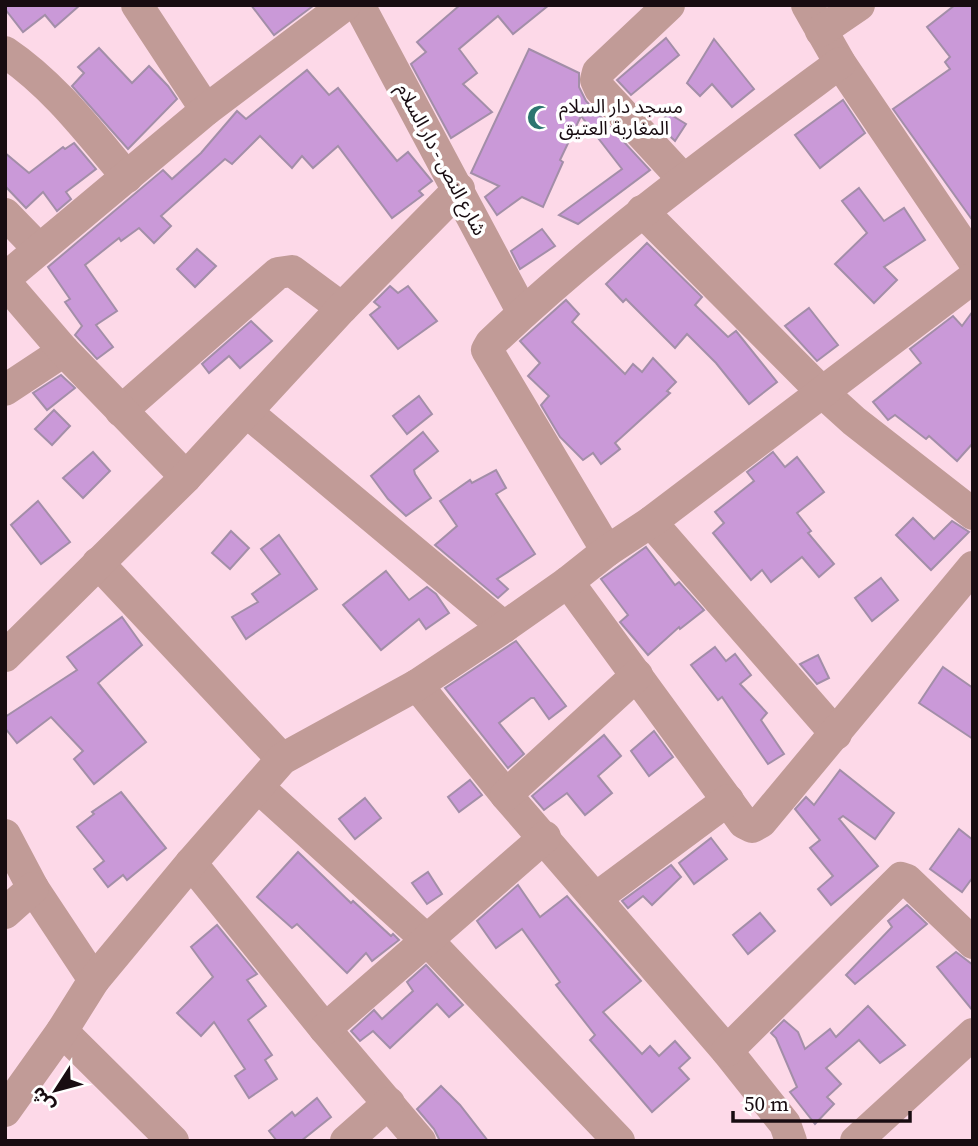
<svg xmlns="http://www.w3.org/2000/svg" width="978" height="1146" viewBox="0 0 978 1146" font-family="'Source Serif 4','Noto Sans Arabic',serif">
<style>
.building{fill:#ca99d8;stroke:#a38ea8;stroke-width:2}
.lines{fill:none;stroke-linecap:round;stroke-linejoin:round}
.minor{stroke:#c19b97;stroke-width:32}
.labels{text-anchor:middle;stroke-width:7;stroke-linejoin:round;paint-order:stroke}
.poi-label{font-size:19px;fill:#180c11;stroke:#fff;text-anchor:start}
.street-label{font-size:19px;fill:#180c11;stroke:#fff}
</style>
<rect width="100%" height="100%" fill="#fdd9e8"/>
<g class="building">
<path d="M5,5H80L55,27L45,15L23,32L5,9Z"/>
<path d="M251,5H312L313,6L274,35Z"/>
<path d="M460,5H549L513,34L498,16L459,49L477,73L463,84L492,112L451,138L411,64L426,52L417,42Z"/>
<path d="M955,5H973V221L893,109L950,69L945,62L950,57L927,27Z"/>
<path d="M666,38L679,55L631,95L617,80Z"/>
<path d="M714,39L754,89L732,107L712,84L700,96L687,83Z"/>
<path d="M99,48L132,83L149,66L168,86L177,99L128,149L72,86L84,73L78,67Z"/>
<path d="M529,49L579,73V87L586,101L650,170L578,224L559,215L622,169L581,116L560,160L563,162L543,207L522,197L497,215L485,197L499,186L471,173Z"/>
<path d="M307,70L329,95L338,88L397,161L408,152L432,181L419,191L423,195L392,218L338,146L313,168L302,156L292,168L260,136L232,164L225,159L161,216L171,226L154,243L139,228L121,241L119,238L85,265L117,311L96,325L113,347L97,359L75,335L82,326L65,302L70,299L48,267L163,170L172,179L201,153L237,111L246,119Z"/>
<path d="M843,100L865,133L820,168L795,135Z"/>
<path d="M668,113L686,124L675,141L659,126Z"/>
<path d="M74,143L96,169L66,192L71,199L57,211L43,192L26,208L5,186V153L29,173L63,147L65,149Z"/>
<path d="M859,188L884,221L904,208L925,240L884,267L897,280L874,303L835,264L867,233L842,201Z"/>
<path d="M542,229L555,246L520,269L511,251Z"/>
<path d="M647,243L702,297L695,305L728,337L736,331L777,382L749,404L716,363L687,334L675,348L626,299L623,302L606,284Z"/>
<path d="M197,249L216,266L195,287L177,269Z"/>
<path d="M390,286L398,293L408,286L437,321L398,349L370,315L380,307L374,302Z"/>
<path d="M566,300L579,314L572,322L625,374L633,364L642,372L653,358L676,382L667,391L670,393L615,443L620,449L601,464L593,453L583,460L560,437L541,405L549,396L528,376L540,363L520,341Z"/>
<path d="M809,308L838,345L817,361L785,326Z"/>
<path d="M973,311V443L957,461L929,436L926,439L895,415L888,420L873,402L921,363L910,349L953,316L962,326Z"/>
<path d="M251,321L272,341L240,368L229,356L209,373L202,364Z"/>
<path d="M61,375L75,388L47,410L33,393Z"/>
<path d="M419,396L432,414L407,434L393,416Z"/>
<path d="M54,410L70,426L52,445L35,429Z"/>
<path d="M423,432L438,451L414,470L415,474L431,498L406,516L388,499L371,476Z"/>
<path d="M93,452L110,471L83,498L63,478Z"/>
<path d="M773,452L785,467L797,457L824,492L797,513L811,531L808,533L834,564L819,577L802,557L771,582L762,570L751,580L713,533L724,523L715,512L754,481L747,472Z"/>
<path d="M496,470L506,488L496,494L535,554L497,579L508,589L498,598L435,545L457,526L440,501L470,480L472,483Z"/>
<path d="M38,501L70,542L41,564L11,525Z"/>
<path d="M913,518L934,539L952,521L969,532L931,570L896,535Z"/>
<path d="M231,531L249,548L230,569L212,553Z"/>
<path d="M279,535L317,589L246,639L232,617L258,602L252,594L280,574L261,549Z"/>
<path d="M646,547L675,585L679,582L704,610L680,629L679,627L648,655L620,622L628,615L601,579Z"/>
<path d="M386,571L409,600L427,587L436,594L449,613L426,629L419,619L381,650L343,605Z"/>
<path d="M881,578L898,600L872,621L855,598Z"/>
<path d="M122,617L142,645L98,683L146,742L94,784L74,759L83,751L51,717L17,743L5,728V717L77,670L67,657Z"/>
<path d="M516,641L566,706L549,719L534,698H531L499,723L524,754L508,768L445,688Z"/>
<path d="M715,647L726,661L735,654L751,675L740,684L767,713L761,720L784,754L768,764L722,697L718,700L691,665Z"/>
<path d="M818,655L829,678L817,684L800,664Z"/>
<path d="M943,667L973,688V739L919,703Z"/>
<path d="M654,731L673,757L649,776L631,751Z"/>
<path d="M604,735L621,756L598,776L612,793L585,815L567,793L544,810L532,796Z"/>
<path d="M840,770L894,813L875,839L843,816L839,819L878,866L831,905L818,889L833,876L810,848L820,840L795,809L806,797L814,805Z"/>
<path d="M470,780L482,795L459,812L448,797Z"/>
<path d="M121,792L166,848L127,880L123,875L108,887L94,869L104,861L77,827L94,814L92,812Z"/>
<path d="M365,798L381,818L355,839L339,819Z"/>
<path d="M959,829L973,840V877L962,892L930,869Z"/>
<path d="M711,838L727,859L694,884L679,863Z"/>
<path d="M298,852L351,903L353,901L391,936L393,934L399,940L372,961L366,953L347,973L297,924L292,928L257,897Z"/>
<path d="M671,865L681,877L652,905L643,896L628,908L622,901Z"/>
<path d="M428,872L442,894L427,904L412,883Z"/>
<path d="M518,885L540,917L567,896L641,981L603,1012L642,1054L650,1046L659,1056L675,1041L690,1058L679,1068L689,1079L652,1112L590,1040L595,1035L556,985L560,982L522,929L496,948L477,921Z"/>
<path d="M907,905L927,924L855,984L846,975L892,927L888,921Z"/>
<path d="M760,913L775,931L748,954L733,935Z"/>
<path d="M217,925L257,974L247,980L266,1006L248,1020L272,1055L265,1060L277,1079L249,1098L235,1076L245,1069L214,1022L201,1036L177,1013L213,977L191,947Z"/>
<path d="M956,952L973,965V1011L937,967Z"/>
<path d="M426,965L463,1005L449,1017L437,1004L390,1048L373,1031L360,1041L351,1031L374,1010L382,1019L413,991L407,982Z"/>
<path d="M868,1006L905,1045L880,1063L859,1040L826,1068L841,1084L827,1097L834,1104L815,1124L790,1092L797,1087L776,1038L771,1033L784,1020L798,1032L805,1049L830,1029L836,1037Z"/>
<path d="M441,1086L460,1105L488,1141H440L434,1129L417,1109Z"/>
<path d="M317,1098L331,1117L301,1141H277L269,1131L292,1112L295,1116Z"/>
</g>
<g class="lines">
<g class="minor">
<path d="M137,5L206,110"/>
<path d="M359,5L523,313"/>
<path d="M669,5L598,72L596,80L600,89L683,179"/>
<path d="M807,5L840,63L973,260"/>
<path d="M821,31L859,5"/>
<path d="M5,52C54,85 89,132 127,177"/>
<path d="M642,211L822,392L854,421L973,514"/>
<path d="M5,214L38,248"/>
<path d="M5,390L64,351"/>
<path d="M121,411L278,273L292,271L342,308"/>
<path d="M248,413L504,627"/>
<path d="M186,477L64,351L9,287L6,280L9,275L206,110L345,5"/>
<path d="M651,522L836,734"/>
<path d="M607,551L487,350L491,343C599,240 720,152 840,63"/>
<path d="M98,563L282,759"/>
<path d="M568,582L744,823L752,827L761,822L973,567"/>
<path d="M5,656L186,477L342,308L459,189"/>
<path d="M417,685L506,795L727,1051L785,1124L791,1141"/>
<path d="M258,787L428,941L619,1141"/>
<path d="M506,795L637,675"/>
<path d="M5,835L33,888L94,980"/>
<path d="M191,863L325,1029L420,1141"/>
<path d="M596,898L728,800"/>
<path d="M5,913L33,888"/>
<path d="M325,1029L545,837"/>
<path d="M62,1031L173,1141"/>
<path d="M727,1051L901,878L907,880L973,943"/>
<path d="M5,1111L62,1031L94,980L191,863L282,759L417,685L504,627L568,582L607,551L651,522L973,278"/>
<path d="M346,1141L389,1103"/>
<path d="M856,1141L973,1034"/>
</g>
</g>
<defs>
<symbol id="mosque-bare" viewBox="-9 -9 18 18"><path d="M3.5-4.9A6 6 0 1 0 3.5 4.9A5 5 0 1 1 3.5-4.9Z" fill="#2c7570" stroke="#fff" stroke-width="2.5" paint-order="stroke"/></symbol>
</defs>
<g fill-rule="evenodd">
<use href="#mosque-bare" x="522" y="100" width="35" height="35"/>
</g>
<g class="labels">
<g class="poi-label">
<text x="559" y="113">مسجد دار السلام<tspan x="559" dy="22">المغاربة العتيق</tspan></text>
</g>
<g class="street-label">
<text transform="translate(442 159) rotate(62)" y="7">شارع النص - دار السلام</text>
</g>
</g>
<rect width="978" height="1146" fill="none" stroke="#180c11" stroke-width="14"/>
<g transform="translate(56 1090) rotate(234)" stroke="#ffffff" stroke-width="5" paint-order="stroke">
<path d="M0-5L12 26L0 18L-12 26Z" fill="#180c11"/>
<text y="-10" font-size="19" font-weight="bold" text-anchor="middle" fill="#180c11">ش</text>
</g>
<path d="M733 1111v10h177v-10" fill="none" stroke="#180c11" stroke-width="3.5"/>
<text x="744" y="1111" font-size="21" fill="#180c11" stroke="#ffffff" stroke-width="5" paint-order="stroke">50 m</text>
</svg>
